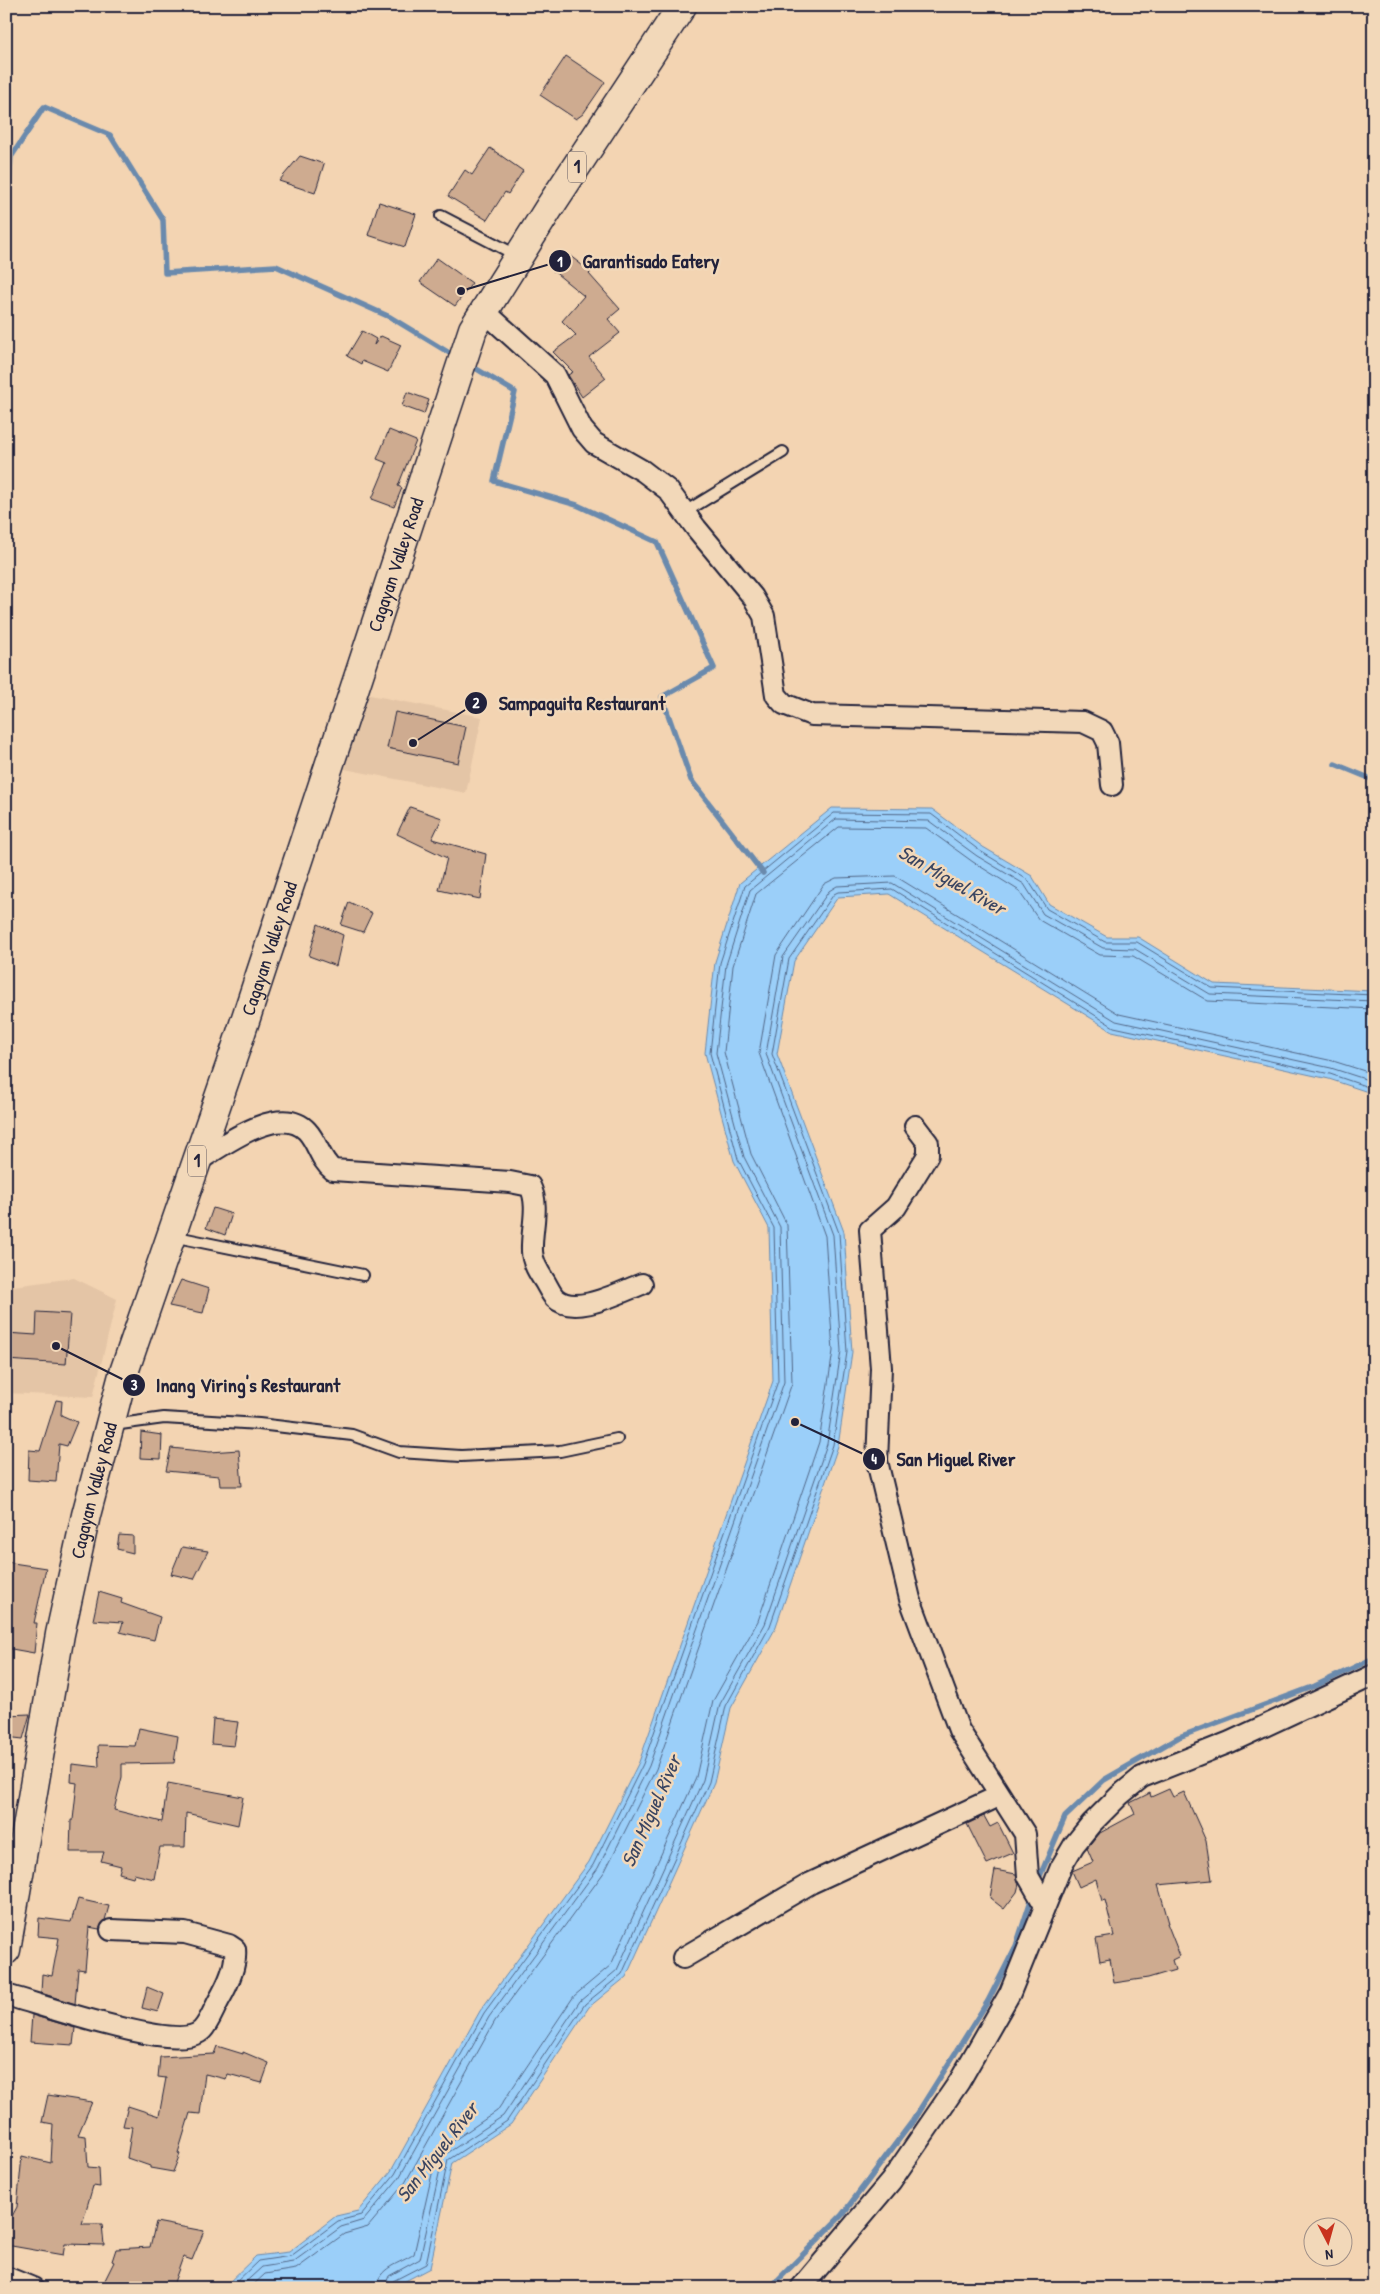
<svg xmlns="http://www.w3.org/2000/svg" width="1380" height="2294" viewBox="0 0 1380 2294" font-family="'Patrick Hand',sans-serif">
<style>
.built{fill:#e4c5a6}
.water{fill:#9bcff9;stroke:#6b8aad}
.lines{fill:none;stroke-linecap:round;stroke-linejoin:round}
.shore{stroke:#526787;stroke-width:1}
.stream{stroke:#6b8aad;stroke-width:5.5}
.building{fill:#ceab90;stroke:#22223b}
.lane-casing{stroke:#22223b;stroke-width:14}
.street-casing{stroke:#22223b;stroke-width:24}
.highway-casing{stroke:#22223b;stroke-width:31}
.lane{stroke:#f2d8b9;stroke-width:10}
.street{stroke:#f2d8b9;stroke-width:20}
.highway{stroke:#f2d8b9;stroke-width:28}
.labels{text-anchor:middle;stroke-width:5;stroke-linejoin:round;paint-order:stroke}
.shield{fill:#f2d8b9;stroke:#605961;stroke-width:1}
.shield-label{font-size:18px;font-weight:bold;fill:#22223b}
.street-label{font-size:19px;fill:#22223b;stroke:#f2d8b9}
.water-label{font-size:20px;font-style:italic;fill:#3a4561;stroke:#f2d8b9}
.leader{fill:none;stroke:#22223b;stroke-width:2}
.callout-dot{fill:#22223b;stroke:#f2d8b9;stroke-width:2}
.mark-label{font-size:15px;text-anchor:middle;font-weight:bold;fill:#fff}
.callout-label{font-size:20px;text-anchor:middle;font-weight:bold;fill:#22223b;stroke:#f2d8b9;stroke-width:5;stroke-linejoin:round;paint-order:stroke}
</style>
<rect width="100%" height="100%" fill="#f3d4b2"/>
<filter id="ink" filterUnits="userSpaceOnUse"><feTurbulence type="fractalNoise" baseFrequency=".02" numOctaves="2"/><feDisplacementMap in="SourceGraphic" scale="10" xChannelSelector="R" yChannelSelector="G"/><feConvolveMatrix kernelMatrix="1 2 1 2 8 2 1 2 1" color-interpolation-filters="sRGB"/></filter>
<g filter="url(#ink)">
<g class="built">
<path d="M360,693L482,717L466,793L345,769Z"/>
<path d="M74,1278L117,1299L93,1397L6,1393V1287Z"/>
</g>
<path class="water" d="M832,808L932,809L983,847L1032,876L1049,904L1107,937H1138L1214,984L1374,991V1094L1329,1079L1112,1031L889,894L838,897L794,961L777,1054L844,1232L852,1352L838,1446L775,1629L731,1708L714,1783L626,1977L589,2007L511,2124L452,2163L430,2268L392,2288H223L256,2256L289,2252L336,2216L358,2211L391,2171L480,2011L589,1862L639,1762L773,1381L769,1228L734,1161L705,1053L715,962L740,883Z"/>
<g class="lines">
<g class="shore">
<path d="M230,2288L258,2261L291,2256L338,2221L361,2215L395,2174L484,2013L593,1865L643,1764L778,1381L774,1228L738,1159L710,1053L720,963L745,886L834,813L931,814L980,851L1028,880L1047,909L1105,942H1137L1212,988L1374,995"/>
<path d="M239,2288L262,2267L293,2262L341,2227L364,2220L399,2178L489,2017L598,1868L649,1766L784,1382L780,1227L744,1157L716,1053L726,965L750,890L836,819L929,821L977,856L1024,884L1043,914L1103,948L1135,949L1210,994L1374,1001"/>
<path d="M250,2288L265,2274L296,2269L344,2234L368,2227L405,2183L495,2021L605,1871L656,1769L792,1383L787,1225L751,1154L724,1052L733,966L756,894L839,827L926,828L973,862L1018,890L1039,920L1100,955L1133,956L1208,1001L1374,1009"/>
<path d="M377,2288C377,2267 400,2264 414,2254L437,2152L497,2111L574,1996L611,1965L696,1777L713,1701L758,1621L819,1442L833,1351L825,1236L759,1053L776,955L824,884L836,878L895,876L1119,1014L1333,1061L1374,1074"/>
<path d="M384,2288L389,2276L420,2259L443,2156L503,2116L580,2001L617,1970L703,1780L720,1704L765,1624L827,1444L841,1351L833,1235L766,1054L783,957L829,891L837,886L892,883L1116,1021L1331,1068L1374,1082"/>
<path d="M391,2288L393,2281L426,2264L448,2160L507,2121L585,2004L622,1974L709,1782L726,1706L770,1626L833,1445L847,1352L839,1233L772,1054L789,959L834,894L838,892L892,889L1114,1027L1330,1074L1374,1089"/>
</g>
<g class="stream">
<path d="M6,221L11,157L44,107L110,135L163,220L165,273L276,266L390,317L456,357"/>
<path d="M470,365L515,392L494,481L577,505L657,542L714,668L662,697L691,780L763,873"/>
<path d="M1335,764L1374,780"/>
<path d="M1037,1883L1065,1817L1104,1780L1179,1737L1315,1686L1374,1658"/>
<path d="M770,2288L842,2215L912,2122L988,2001L1016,1946L1033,1894"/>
</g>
</g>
<g class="building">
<path d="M566,56L605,82L583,114L576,119L540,95Z"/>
<path d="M490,148L523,171L508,194L505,192L487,220L448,196L465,170L472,175Z"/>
<path d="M300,156L324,164L315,193L279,181Z"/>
<path d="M379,202L416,214L405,247L368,235Z"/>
<path d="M565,252L591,272L589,274L620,309L608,319L620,333L589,357L606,378L582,397L568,375L573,372L553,352L576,335L562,321L584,296L552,270Z"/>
<path d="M437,258L472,283L455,306L420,282Z"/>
<path d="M362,331L376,339L374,345L381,336L401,345L388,372L362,361L361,364L347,356Z"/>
<path d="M407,392L429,400L424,414L402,406Z"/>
<path d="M389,430L416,441L398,486L402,488L394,507L372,499L387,463L377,459Z"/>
<path d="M395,712L466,727L458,763L387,748Z"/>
<path d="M410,807L442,818L432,839L486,854L480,899L439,890L447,858L397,834Z"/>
<path d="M349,902L372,913L363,932L341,925Z"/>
<path d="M318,924L343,935L336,966L309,956Z"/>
<path d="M213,1208L232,1214L225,1235L206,1228Z"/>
<path d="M181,1280L209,1289L203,1313L169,1306Z"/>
<path d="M37,1312L70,1314L66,1364L6,1360V1333L36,1335Z"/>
<path d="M56,1400L62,1401L61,1415L77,1422L67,1446L59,1444L56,1482L28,1480L29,1450L40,1451Z"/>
<path d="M141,1432L162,1435L161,1459L140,1458Z"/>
<path d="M171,1448L210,1452L239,1450L242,1486H220L219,1476L166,1471Z"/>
<path d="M119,1535L133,1536V1553L117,1549Z"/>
<path d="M182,1547L208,1551L194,1579L171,1574Z"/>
<path d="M6,1562L46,1568L34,1623H37L34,1653L6,1648Z"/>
<path d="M99,1592L122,1599L121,1603L160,1617L154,1640L120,1632L123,1622L93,1620Z"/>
<path d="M6,1715L30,1714L23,1739L6,1737Z"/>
<path d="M213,1719L238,1722L234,1746L211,1744Z"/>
<path d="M139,1728L178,1736L174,1763L122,1764V1777L114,1810L162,1822L168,1783L243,1797L238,1825L186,1813L185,1847H160L154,1879L134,1874L133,1877L119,1873L121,1866L101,1861L104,1852H70L71,1820H73L77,1783L71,1782L72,1764L99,1767L98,1745L135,1746Z"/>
<path d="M1169,1789L1173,1797L1184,1792L1206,1841L1212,1880L1158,1885L1169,1923H1167L1180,1956L1172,1960L1175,1970L1148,1978L1114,1983L1110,1959L1100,1961L1096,1939L1114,1936L1105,1900L1102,1901L1096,1879L1079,1887L1072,1871L1093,1862L1087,1848L1098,1834L1135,1814L1130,1803L1150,1793L1151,1797Z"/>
<path d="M984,1816L990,1827L998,1823L1013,1853L987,1864L967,1824Z"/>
<path d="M995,1870L1016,1874L1019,1884L1017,1892L1004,1909L990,1898Z"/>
<path d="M78,1899L109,1906L105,1920L99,1929L89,1927L85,1970L78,1969L75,2004L41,1993L42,1974L52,1976L59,1938L38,1936L39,1918L71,1922Z"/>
<path d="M147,1987L164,1994L158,2012L142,2008Z"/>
<path d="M32,2015L75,2028L73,2045L30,2042Z"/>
<path d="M217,2046L243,2054V2052L269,2063L262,2083L228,2074L226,2079L205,2074L200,2114L190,2113L178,2153L180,2154L173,2172L150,2168V2166L127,2158L132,2127L123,2126L128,2106L159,2116L166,2078L158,2077L160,2057L214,2054Z"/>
<path d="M48,2095L92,2102L78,2135L86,2136L88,2167L99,2168L100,2187L93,2186L82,2224H102L104,2245L65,2244L63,2255L6,2245V2227L17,2207L22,2156L51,2163L53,2124L42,2122Z"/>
<path d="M156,2222L204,2231L192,2260L183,2257L172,2288H101L114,2262L112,2261L116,2249L150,2247Z"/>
</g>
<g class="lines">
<defs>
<g id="lane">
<path d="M441,216L518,256"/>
<path d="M685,512L783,452"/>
<path d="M172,1236L363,1275"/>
<path d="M113,1425L164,1418L259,1424L352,1435L399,1452L461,1456L560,1451L617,1439"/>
</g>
<g id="street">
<path d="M484,311L555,375L582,429L594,443L643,471L668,490L696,528L753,597L764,616L776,695L784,704L812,715L1083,722L1102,731L1108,743L1112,785"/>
<path d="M915,1126L928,1143V1155L896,1207L870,1230L881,1368L877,1461L910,1599L959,1730L1025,1834L1028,1876L1044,1904"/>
<path d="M196,1162C222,1146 280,1102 307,1131C318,1143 320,1160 333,1170L510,1182L530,1186C540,1206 531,1229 532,1251C532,1262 539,1273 545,1282C548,1287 551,1294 555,1298C575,1317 620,1292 642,1284"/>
<path d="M683,1958L811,1883L999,1796"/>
<path d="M6,1995C40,2004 179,2054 202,2030C209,2023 214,2009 219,2000C227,1986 237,1966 235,1949L229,1945L185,1933L111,1930"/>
<path d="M6,2277L33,2288"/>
<path d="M801,2288L891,2181L959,2082L1010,1993L1061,1867L1074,1845L1091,1824L1120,1795L1142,1777L1230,1742L1374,1675"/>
</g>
<g id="highway">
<path id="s1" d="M6,1950L60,1634L86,1515L123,1375L236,1048L473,329L549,208L682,6"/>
</g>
</defs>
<use href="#lane" class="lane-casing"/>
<use href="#street" class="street-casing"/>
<use href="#highway" class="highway-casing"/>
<use href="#lane" class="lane"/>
<use href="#street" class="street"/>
<use href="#highway" class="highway"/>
</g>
</g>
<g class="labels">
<g class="shield">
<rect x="568" y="151.5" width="18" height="31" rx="4"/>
<rect x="188" y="1145.5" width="18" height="31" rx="4"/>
</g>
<g class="shield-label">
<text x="577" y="173">1</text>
<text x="197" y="1167">1</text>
</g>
<g class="street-label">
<text dy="7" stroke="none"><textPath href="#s1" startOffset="1442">Cagayan Valley Road</textPath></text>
<text dy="7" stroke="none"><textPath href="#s1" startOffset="1038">Cagayan Valley Road</textPath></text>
<text dy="7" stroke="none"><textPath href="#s1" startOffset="468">Cagayan Valley Road</textPath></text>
</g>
<g class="water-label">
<text transform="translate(952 880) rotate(30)" y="7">San Miguel River</text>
<text transform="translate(651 1811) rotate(-66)" y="7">San Miguel River</text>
<text transform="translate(437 2152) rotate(-52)" y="7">San Miguel River</text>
</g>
</g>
<path class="leader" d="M461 291L560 261M413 743L476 703M56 1346L134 1385M795 1422L874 1459"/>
<g class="callout-dot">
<circle cx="461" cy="291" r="5"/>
<circle cx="413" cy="743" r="5"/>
<circle cx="56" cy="1346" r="5"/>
<circle cx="795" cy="1422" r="5"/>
<circle cx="560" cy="261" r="12"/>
<circle cx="476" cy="703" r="12"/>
<circle cx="134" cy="1385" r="12"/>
<circle cx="874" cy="1459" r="12"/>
</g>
<g class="mark-label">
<text x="560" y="267">1</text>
<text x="476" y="708">2</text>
<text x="134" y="1390">3</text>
<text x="874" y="1464">4</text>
</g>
<g class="callout-label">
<text x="651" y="268">Garantisado Eatery</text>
<text x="582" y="710">Sampaguita Restaurant</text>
<text x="248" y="1392">Inang Viring's Restaurant</text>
<text x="956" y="1466">San Miguel River</text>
</g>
<rect width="1380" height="2294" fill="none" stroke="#f2d8b9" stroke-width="25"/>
<rect x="12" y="12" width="1355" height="2269" fill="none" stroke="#22223b" stroke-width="2" filter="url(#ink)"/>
<g transform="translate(1328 2242) rotate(174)"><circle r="24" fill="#f2d8b9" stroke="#9f8f87"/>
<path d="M0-4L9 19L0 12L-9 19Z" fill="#c8321e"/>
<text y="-8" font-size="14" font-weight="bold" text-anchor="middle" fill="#22223b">N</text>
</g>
</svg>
